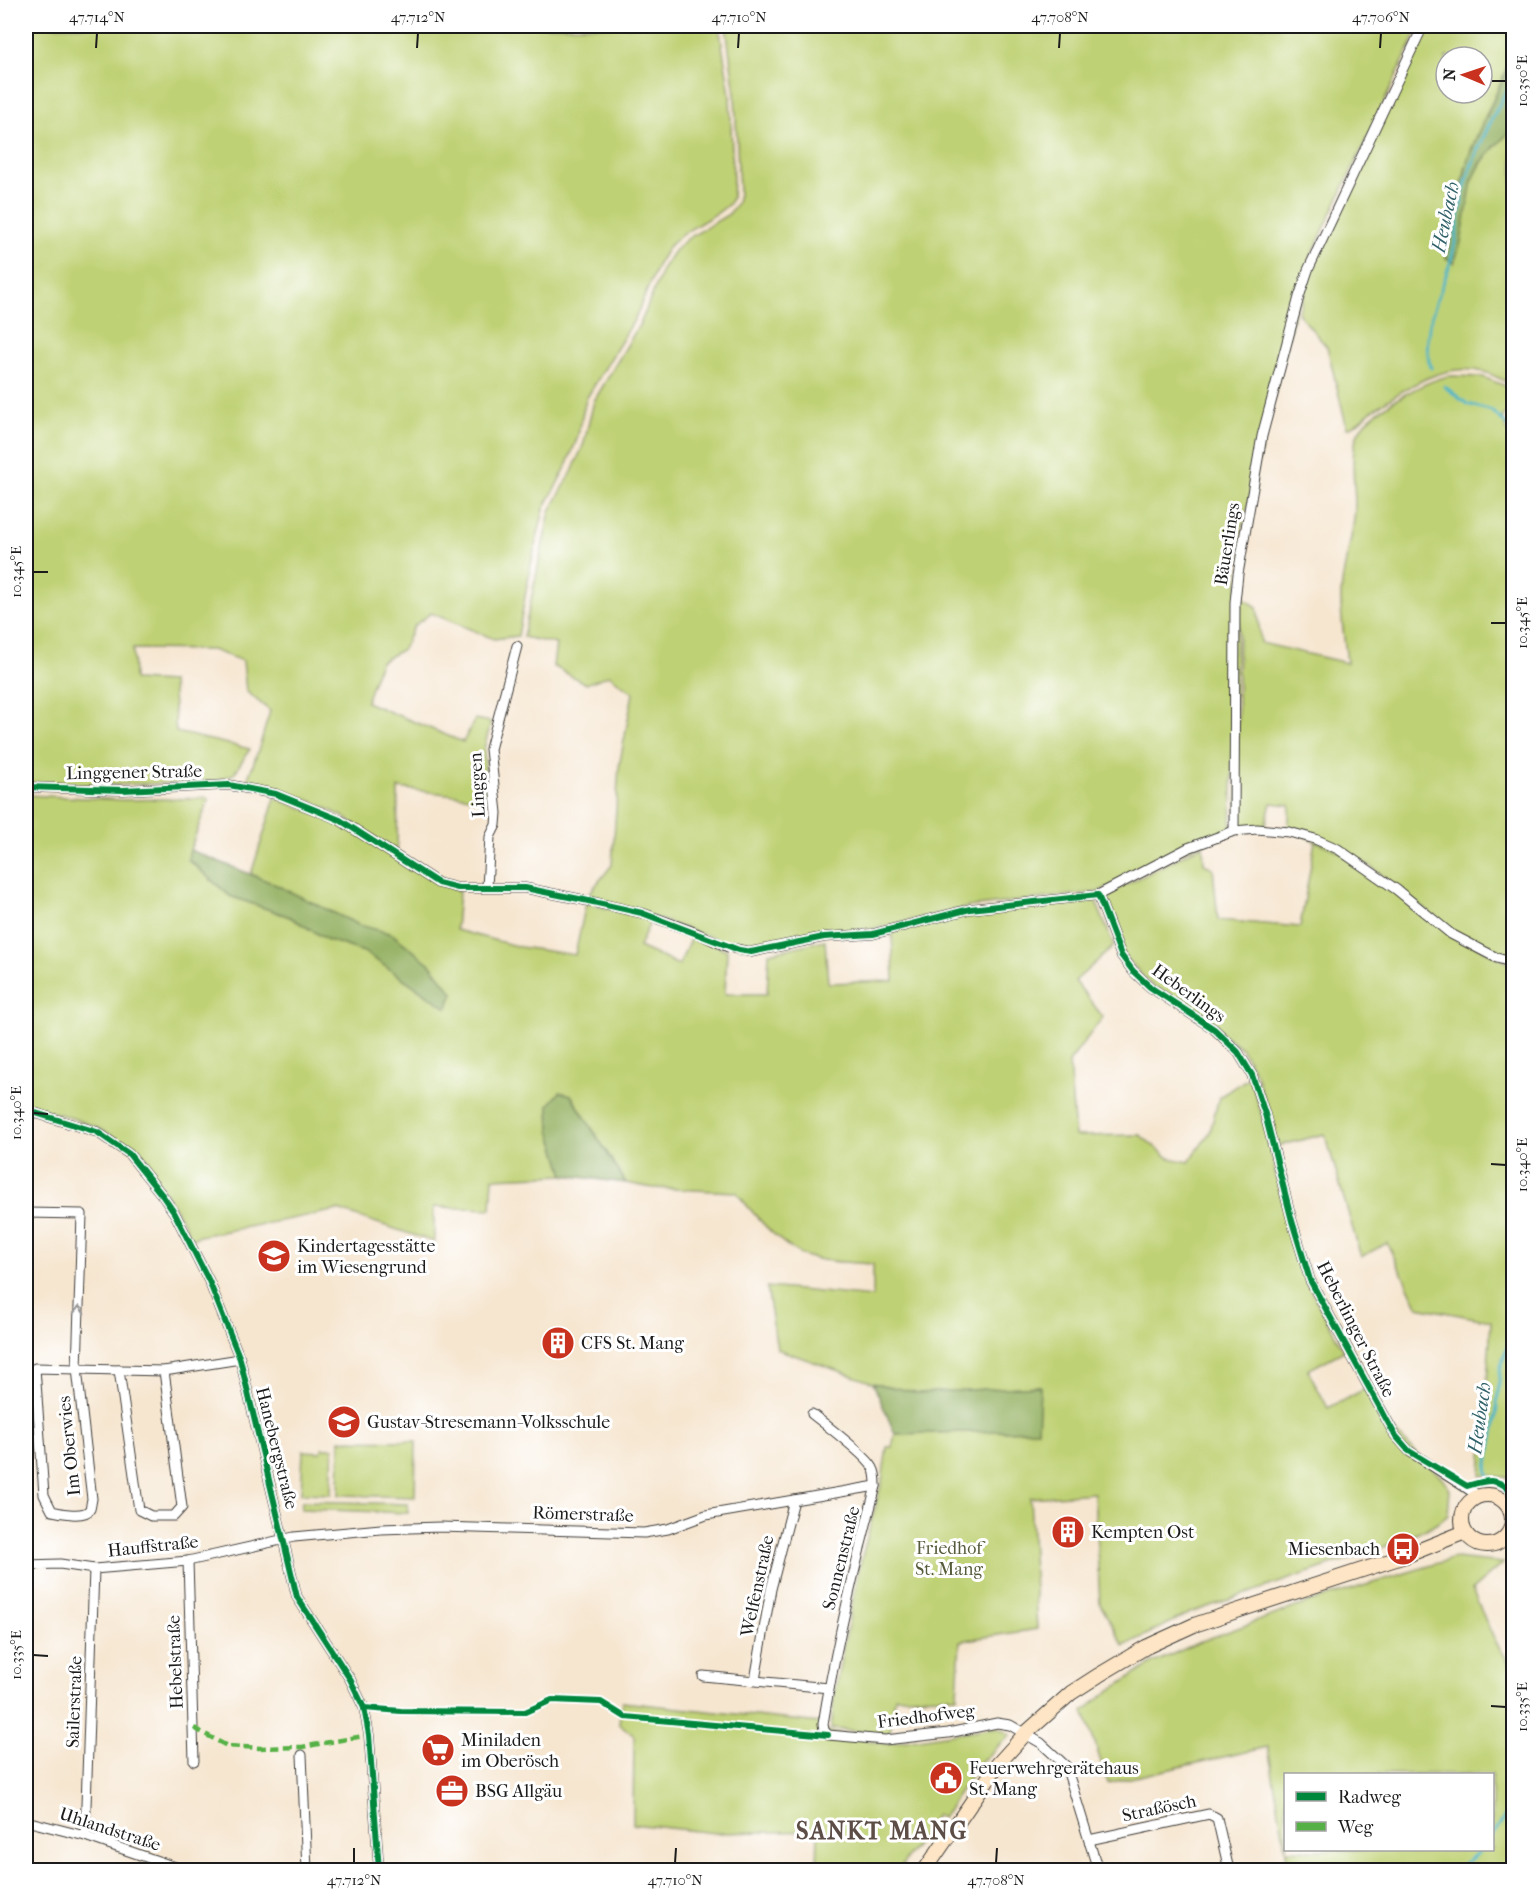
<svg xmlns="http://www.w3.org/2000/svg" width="1539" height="1896" viewBox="0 0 1539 1896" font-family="'IM FELL French Canon',serif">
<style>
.green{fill:#bfd175;stroke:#6e7648;stroke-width:1.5;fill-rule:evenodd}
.forest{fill:#97b366;stroke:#5a6841;stroke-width:1.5}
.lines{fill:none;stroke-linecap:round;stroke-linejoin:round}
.stream{stroke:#4bb6c8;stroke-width:3}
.minor-casing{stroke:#3d3a37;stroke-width:11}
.tertiary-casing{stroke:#3d3a37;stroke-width:14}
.secondary-casing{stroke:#3d3a37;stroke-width:16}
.minor{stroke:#fff;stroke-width:9}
.tertiary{stroke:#fff;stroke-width:12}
.secondary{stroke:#fde5c5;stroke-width:14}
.quiet{stroke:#55b145;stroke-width:4.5;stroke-dasharray:9 4.5;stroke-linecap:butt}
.cycleway-casing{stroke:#fff;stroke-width:10}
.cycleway{stroke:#00873e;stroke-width:6}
.oneway{stroke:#999}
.ticks{fill:none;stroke:#1c1c1c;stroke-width:2}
.labels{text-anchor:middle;stroke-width:6;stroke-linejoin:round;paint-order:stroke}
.street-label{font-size:18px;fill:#1c1c1c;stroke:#fff}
.poi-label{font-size:18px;fill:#1c1c1c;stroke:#fff;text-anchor:start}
.park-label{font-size:18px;fill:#555b3b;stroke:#fff}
.water-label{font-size:20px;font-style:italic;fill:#316169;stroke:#fff}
.district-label{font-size:24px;font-weight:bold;letter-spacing:1.5px;fill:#5d4d47;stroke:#fff}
.neatline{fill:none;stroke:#1c1c1c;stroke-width:2}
.ticks-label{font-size:15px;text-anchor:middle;fill:#1c1c1c}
</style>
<rect width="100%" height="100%" fill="#fff"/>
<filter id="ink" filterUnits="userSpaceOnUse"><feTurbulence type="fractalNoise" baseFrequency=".0167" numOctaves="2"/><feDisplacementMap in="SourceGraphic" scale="12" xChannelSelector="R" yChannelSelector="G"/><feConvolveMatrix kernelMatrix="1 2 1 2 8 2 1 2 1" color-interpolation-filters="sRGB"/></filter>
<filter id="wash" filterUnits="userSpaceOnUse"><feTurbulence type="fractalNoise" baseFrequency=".008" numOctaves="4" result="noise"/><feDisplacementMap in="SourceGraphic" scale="24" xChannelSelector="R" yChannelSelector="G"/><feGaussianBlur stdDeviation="1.35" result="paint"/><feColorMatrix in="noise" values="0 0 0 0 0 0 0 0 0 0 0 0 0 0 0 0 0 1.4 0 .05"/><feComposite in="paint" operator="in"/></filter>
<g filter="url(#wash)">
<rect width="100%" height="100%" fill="#f6e6d0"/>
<g class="green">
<path d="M26,26H719L730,94L733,180L732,198L729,204L719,212L684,233L669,246L658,264L636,317L586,399L577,439L565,469L544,509L531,564L518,636L494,639L431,613L414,626L403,649L380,662L366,702L463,742L475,719L491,722L484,749L487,799L398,788L397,852L342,816L311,801L247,781L259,748L270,711L246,691L243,661L212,650L133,649L134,680L172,682L176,732L250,749L234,774L215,782L72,786L26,783Z"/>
<path d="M726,26H1420L1305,269L1239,542L1231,829L1098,892L969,907L872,929L824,933L751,948L740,947L588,895L612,865L619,767L633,693L609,675L586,684L553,666L556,644L523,637L550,511L572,472L584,443L594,401L641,322L663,268L674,251L687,239L729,214L737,203L739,194L735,94Z"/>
<path d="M1426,26H1513C1514,75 1482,113 1468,159C1459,191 1454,225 1446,258L1454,263C1461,231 1463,192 1481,164C1490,149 1505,140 1513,125V385C1504,381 1494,375 1484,372C1444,361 1404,389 1373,410C1363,416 1359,425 1347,428L1327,347L1298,313L1312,272ZM1446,57H1482V93H1446Z"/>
<path d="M1451,376L1483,377L1513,389V407L1503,416L1506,429L1514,437L1513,959L1498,955L1452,931L1369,865L1288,829L1290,805L1271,803L1265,827L1237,828L1239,595L1257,607L1261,643L1347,663C1345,641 1340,617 1341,595C1342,565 1355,535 1355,505C1355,484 1348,446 1361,428C1375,409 1427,379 1451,376Z"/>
<path d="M26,795L124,800L209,798L190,850L188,860L230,896L290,917L326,939L364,952L447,1008L453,993L430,964L392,934L359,925L251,874L275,798L338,822L459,891L456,930L520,947L575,955L586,903L651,920L639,947L679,965L692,935L727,950L725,994H767L769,953L825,940L828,983L894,981L892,932L970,912L1095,899L1114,946L1075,981L1103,1017L1069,1062L1075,1136L1140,1135L1169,1158L1189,1162L1210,1132L1219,1097L1250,1077L1262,1116L1287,1222L1306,1282L1344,1351L1308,1370L1328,1408L1365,1389L1380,1417L1444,1480L1450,1490L1448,1514L1436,1524L1404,1540L1190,1613L1124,1646L1100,1604L1094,1493L1030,1498L1037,1629L960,1641L957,1696L895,1697L890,1733L831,1729L835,1689L860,1564L882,1481L887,1447H892L895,1434L1038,1430L1040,1386L919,1393L873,1383L777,1349L767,1287L873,1297V1264C853,1262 831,1263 812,1258C784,1252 753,1213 736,1192L653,1188L626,1183L571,1095L560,1092L549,1105L550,1130L564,1175L493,1178L491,1209L434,1207V1242L338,1210L199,1236L192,1239C176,1208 157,1175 132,1151C106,1125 60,1114 26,1105Z"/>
<path d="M1315,841L1338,851L1395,892L1421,915L1513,966V1478L1481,1475L1491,1321L1418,1307L1387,1243L1361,1257L1325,1134L1278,1146L1256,1074L1241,1048L1187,1005L1151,985L1123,954L1102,897L1203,845L1204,864L1213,868L1218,920L1300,927Z"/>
<path d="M340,1440L416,1441L415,1497L339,1495Z"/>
<path d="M322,1448H333L331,1494L301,1493L303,1451L321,1452Z"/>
<path d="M302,1501L408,1504V1513L301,1509Z"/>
<path d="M1455,1558L1503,1563L1472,1590L1494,1639L1513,1669V1870H1289L1268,1747L1108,1783L1084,1711L1109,1691L1153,1663L1202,1641L1307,1603ZM1286,1774H1492V1850H1286Z"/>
<path d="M622,1702L820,1723L821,1730L885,1744L997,1727L1010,1735L980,1763L942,1818L936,1815L899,1870H817L818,1831L715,1833L633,1824L634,1736L619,1723Z"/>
</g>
<g class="forest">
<path d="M1513,46V125L1509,133L1495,146L1481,163L1472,181L1461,242L1454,263L1446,258L1468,158L1506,72Z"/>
<path d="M190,850L272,883L359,925L392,934L430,964L453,993L447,1008L364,952L326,939L290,917L230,896L188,859Z"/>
<path d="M560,1092L571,1095L626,1183L564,1175L550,1130L549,1105Z"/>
<path d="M873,1383L919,1393L1040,1386L1038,1430L895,1434Z"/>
</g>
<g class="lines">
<g class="stream">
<path d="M1431,368C1419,331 1440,297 1450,263C1458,238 1458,211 1465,186C1476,148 1494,113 1514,78"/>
<path d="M1444,386L1467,404L1492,411L1514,431"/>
<path d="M1489,1475L1487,1468L1495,1428L1500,1370L1511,1335L1514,1332"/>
<path d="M1496,1482L1508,1494"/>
<path d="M1492,1836L1514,1803"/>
<path d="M1457,1870L1481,1850"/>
</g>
</g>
</g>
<g filter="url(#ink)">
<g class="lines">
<defs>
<g id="minor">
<path d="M26,787L123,790L229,785L276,794L340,820L438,883L458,888H525L584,900L642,913L694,932L728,947L751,952L824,937L873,934L970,909L1098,895L1188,848L1234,831L1257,829L1289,832L1315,839L1338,849L1397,890L1451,934L1497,958L1514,963"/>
<path d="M1234,831L1235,602L1238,574L1262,436L1299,297L1308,270L1423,26"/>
<path d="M487,887L490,837L496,825L497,813L490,749L517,646"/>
<path d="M1098,895L1121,955L1133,971L1150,987L1214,1029L1238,1052L1252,1075L1265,1114L1292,1221L1310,1280L1395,1435L1409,1451L1479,1496"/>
<path d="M26,1110L97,1132L129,1154L162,1195L175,1214L209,1281L240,1359L297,1597L350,1679L364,1708L369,1735L379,1870"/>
<path d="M26,1213L82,1214L77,1369L92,1499C91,1503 91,1506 90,1509C85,1518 60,1513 52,1511L44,1495L35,1368L164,1371L240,1359"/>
<path d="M119,1370L139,1510L151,1516H174L182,1507L164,1371"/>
<path d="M812,1414C825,1424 867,1456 873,1468C876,1473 876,1481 876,1486C855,1565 836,1644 823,1724L824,1730L828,1735L885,1740L948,1733L997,1723L1010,1725L1041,1743L1066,1766L1098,1870"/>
<path d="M188,1561L194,1761"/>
<path d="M26,1565L60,1564L94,1569L188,1561L294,1537L381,1529L440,1527L644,1533L668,1529L706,1515L876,1486"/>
<path d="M703,1676L829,1688"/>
<path d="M755,1680L771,1589L794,1500"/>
<path d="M302,1755L307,1870"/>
<path d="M26,1821L85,1836L184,1870"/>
<path d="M85,1836L94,1569"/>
<path d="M1089,1840L1209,1814L1217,1818L1229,1870"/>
</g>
<path id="tertiary" d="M1507,1536L1514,1549"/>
<g id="secondary">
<circle cx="1487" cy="1520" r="25"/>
<path d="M925,1870L998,1764L1026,1733L1071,1693L1099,1675L1146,1647L1194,1625L1405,1556L1465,1532"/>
</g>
</defs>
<use href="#minor" class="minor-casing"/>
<use href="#tertiary" class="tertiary-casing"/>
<use href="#secondary" class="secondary-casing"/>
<use href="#minor" class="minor"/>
<use href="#tertiary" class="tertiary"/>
<use href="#secondary" class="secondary"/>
<path class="quiet" d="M194,1728L227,1746L259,1748L302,1747L369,1735"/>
<defs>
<g id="cycleway">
<path d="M26,787L123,790L229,785L276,794L340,820L438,883L458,888H525L584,900L642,913L739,950L751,952L824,937L873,934L970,909L1098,895L1121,955L1133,971L1150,987L1214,1029L1238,1052L1252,1075L1265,1114L1292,1221L1310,1280L1395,1435L1409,1451L1467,1486C1488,1480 1496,1477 1514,1492"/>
<path d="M26,1110L97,1132L129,1154L162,1195L175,1214L209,1281L240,1359L297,1597L350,1679L364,1708L369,1735L379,1870"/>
<path d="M364,1708L401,1711L525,1712L552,1700L601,1702L625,1717L828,1735"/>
</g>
</defs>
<use href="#cycleway" class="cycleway-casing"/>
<use href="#cycleway" class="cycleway"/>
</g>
<defs><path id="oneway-chevron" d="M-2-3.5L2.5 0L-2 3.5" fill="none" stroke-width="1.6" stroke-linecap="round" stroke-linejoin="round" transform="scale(1.5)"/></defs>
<use class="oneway" href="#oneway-chevron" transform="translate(79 1310) rotate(-88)"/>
</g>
<path class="ticks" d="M96,48L97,33M417,48L418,33M738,48L739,33M1059,48L1060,33M1380,48L1381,33M1491,81H1506M33,572H48M1491,623H1506M33,1113L48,1114M1491,1164L1506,1165M33,1655L48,1656M1491,1706L1506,1707M354,1863V1848M675,1863L676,1848M996,1863L997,1848"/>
<defs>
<symbol id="school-disc" viewBox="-11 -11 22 22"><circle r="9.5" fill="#c8321e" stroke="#fff"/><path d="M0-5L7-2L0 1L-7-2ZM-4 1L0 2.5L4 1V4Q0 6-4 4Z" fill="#fff"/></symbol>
<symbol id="building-disc" viewBox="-11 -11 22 22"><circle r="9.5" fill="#c8321e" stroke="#fff"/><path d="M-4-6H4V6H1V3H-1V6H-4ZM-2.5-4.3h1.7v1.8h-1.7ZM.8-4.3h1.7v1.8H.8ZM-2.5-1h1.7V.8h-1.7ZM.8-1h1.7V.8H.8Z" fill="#fff"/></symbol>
<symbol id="bus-disc" viewBox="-11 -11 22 22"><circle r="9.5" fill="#c8321e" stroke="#fff"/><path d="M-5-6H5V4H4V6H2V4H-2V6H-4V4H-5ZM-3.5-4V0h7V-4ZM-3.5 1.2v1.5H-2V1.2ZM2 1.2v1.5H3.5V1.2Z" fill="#fff"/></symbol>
<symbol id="supermarket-disc" viewBox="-11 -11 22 22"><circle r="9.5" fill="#c8321e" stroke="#fff"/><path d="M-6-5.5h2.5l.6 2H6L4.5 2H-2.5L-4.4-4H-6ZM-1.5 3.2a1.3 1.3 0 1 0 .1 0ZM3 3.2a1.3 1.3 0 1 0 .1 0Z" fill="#fff"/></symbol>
<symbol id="civic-disc" viewBox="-11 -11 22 22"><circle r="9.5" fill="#c8321e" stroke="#fff"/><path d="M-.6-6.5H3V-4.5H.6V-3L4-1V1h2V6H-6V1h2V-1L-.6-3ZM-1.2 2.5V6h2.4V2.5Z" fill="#fff"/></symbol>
<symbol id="office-disc" viewBox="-11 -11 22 22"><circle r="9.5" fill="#c8321e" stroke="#fff"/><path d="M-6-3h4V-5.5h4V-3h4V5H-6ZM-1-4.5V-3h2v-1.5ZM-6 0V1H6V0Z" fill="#fff"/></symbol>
</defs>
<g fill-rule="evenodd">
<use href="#school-disc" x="255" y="1237" width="38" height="38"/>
<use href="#building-disc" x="539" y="1324" width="38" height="38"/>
<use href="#school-disc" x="325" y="1403" width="38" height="38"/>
<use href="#building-disc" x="1049" y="1513" width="38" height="38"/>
<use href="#bus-disc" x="1384" y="1530" width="38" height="38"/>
<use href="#supermarket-disc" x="419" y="1731" width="38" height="38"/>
<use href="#civic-disc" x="927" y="1759" width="38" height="38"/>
<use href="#office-disc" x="433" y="1772" width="38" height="38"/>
</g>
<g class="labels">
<g class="street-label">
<text transform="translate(1227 544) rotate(-81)" y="6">Bäuerlings</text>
<text transform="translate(134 772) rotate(-1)" y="6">Linggener Straße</text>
<text transform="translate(477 785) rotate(-93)" y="6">Linggen</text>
<text transform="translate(1189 993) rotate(36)" y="6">Heberlings</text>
<text transform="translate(1356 1329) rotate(63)" y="6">Heberlinger Straße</text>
<text transform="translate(69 1446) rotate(-96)" y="6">Im Oberwies</text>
<text transform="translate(277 1448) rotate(76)" y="6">Hanebergstraße</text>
<text transform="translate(583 1514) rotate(2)" y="6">Römerstraße</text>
<text transform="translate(153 1546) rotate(-6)" y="6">Hauffstraße</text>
<text transform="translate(841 1558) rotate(-76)" y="6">Sonnenstraße</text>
<text transform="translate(757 1586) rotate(-78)" y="6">Welfenstraße</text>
<text transform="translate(175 1662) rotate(-92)" y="6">Hebelstraße</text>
<text transform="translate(74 1702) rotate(-88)" y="6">Sailerstraße</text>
<text transform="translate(926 1716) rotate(-7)" y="6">Friedhofweg</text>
<text transform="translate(1159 1808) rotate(-12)" y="6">Straßösch</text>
<text transform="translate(110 1829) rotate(18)" y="6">Uhlandstraße</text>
</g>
<g class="poi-label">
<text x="297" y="1252">Kindertagesstätte<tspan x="297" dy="21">im Wiesengrund</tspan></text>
<text x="581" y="1349">CFS St. Mang</text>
<text x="367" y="1428">Gustav-Stresemann-Volksschule</text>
<text x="1091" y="1538">Kempten Ost</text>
<text x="1380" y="1555" text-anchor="end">Miesenbach</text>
<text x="461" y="1746">Miniladen<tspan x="461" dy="21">im Oberösch</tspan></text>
<text x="969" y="1774">Feuerwehrgerätehaus<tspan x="969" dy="21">St. Mang</tspan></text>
<text x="475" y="1797">BSG Allgäu</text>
</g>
<g class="park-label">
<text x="949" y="1554">Friedhof<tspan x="949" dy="21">St. Mang</tspan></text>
</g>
<g class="water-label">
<text transform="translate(1445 217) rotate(-78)" y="7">Heubach</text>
<text transform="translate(1479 1418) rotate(-82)" y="7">Heubach</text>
</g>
<g class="district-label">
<text x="882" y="1839">SANKT MANG</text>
</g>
</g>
<rect width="1539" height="1896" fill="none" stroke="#fff" stroke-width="66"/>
<rect x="1284" y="1773" width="210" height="78" fill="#ffffff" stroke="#a4a4a4" stroke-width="1.5"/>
<rect x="1296" y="1792" width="30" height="9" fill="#00873e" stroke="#a4a4a4" stroke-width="1.5"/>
<text x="1338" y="1803" font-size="18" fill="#1c1c1c">Radweg</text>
<rect x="1296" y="1822" width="30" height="9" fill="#55b145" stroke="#a4a4a4" stroke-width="1.5"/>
<text x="1338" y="1833" font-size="18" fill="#1c1c1c">Weg</text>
<g transform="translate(1464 75) rotate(272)"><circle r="28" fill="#ffffff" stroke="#a4a4a4" stroke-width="1.5"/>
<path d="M0-4.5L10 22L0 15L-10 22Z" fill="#c8321e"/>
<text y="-9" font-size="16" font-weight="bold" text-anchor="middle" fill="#1c1c1c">N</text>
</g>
<rect x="33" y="33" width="1473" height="1830" class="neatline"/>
<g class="ticks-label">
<text x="97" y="22">47.714°N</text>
<text x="418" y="22">47.712°N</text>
<text x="739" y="22">47.710°N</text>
<text x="1060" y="22">47.708°N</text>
<text x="1381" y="22">47.706°N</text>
<text transform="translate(1522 81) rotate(-90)" y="5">10.350°E</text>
<text transform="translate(16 572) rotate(-90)" y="5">10.345°E</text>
<text transform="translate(1522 623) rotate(-90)" y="5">10.345°E</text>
<text transform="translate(16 1113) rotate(-90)" y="5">10.340°E</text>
<text transform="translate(1522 1165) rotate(-90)" y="5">10.340°E</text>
<text transform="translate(16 1655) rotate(-90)" y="5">10.335°E</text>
<text transform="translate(1522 1707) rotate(-90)" y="5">10.335°E</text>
<text x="354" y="1885">47.712°N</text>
<text x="675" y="1885">47.710°N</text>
<text x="996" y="1885">47.708°N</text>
</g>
</svg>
